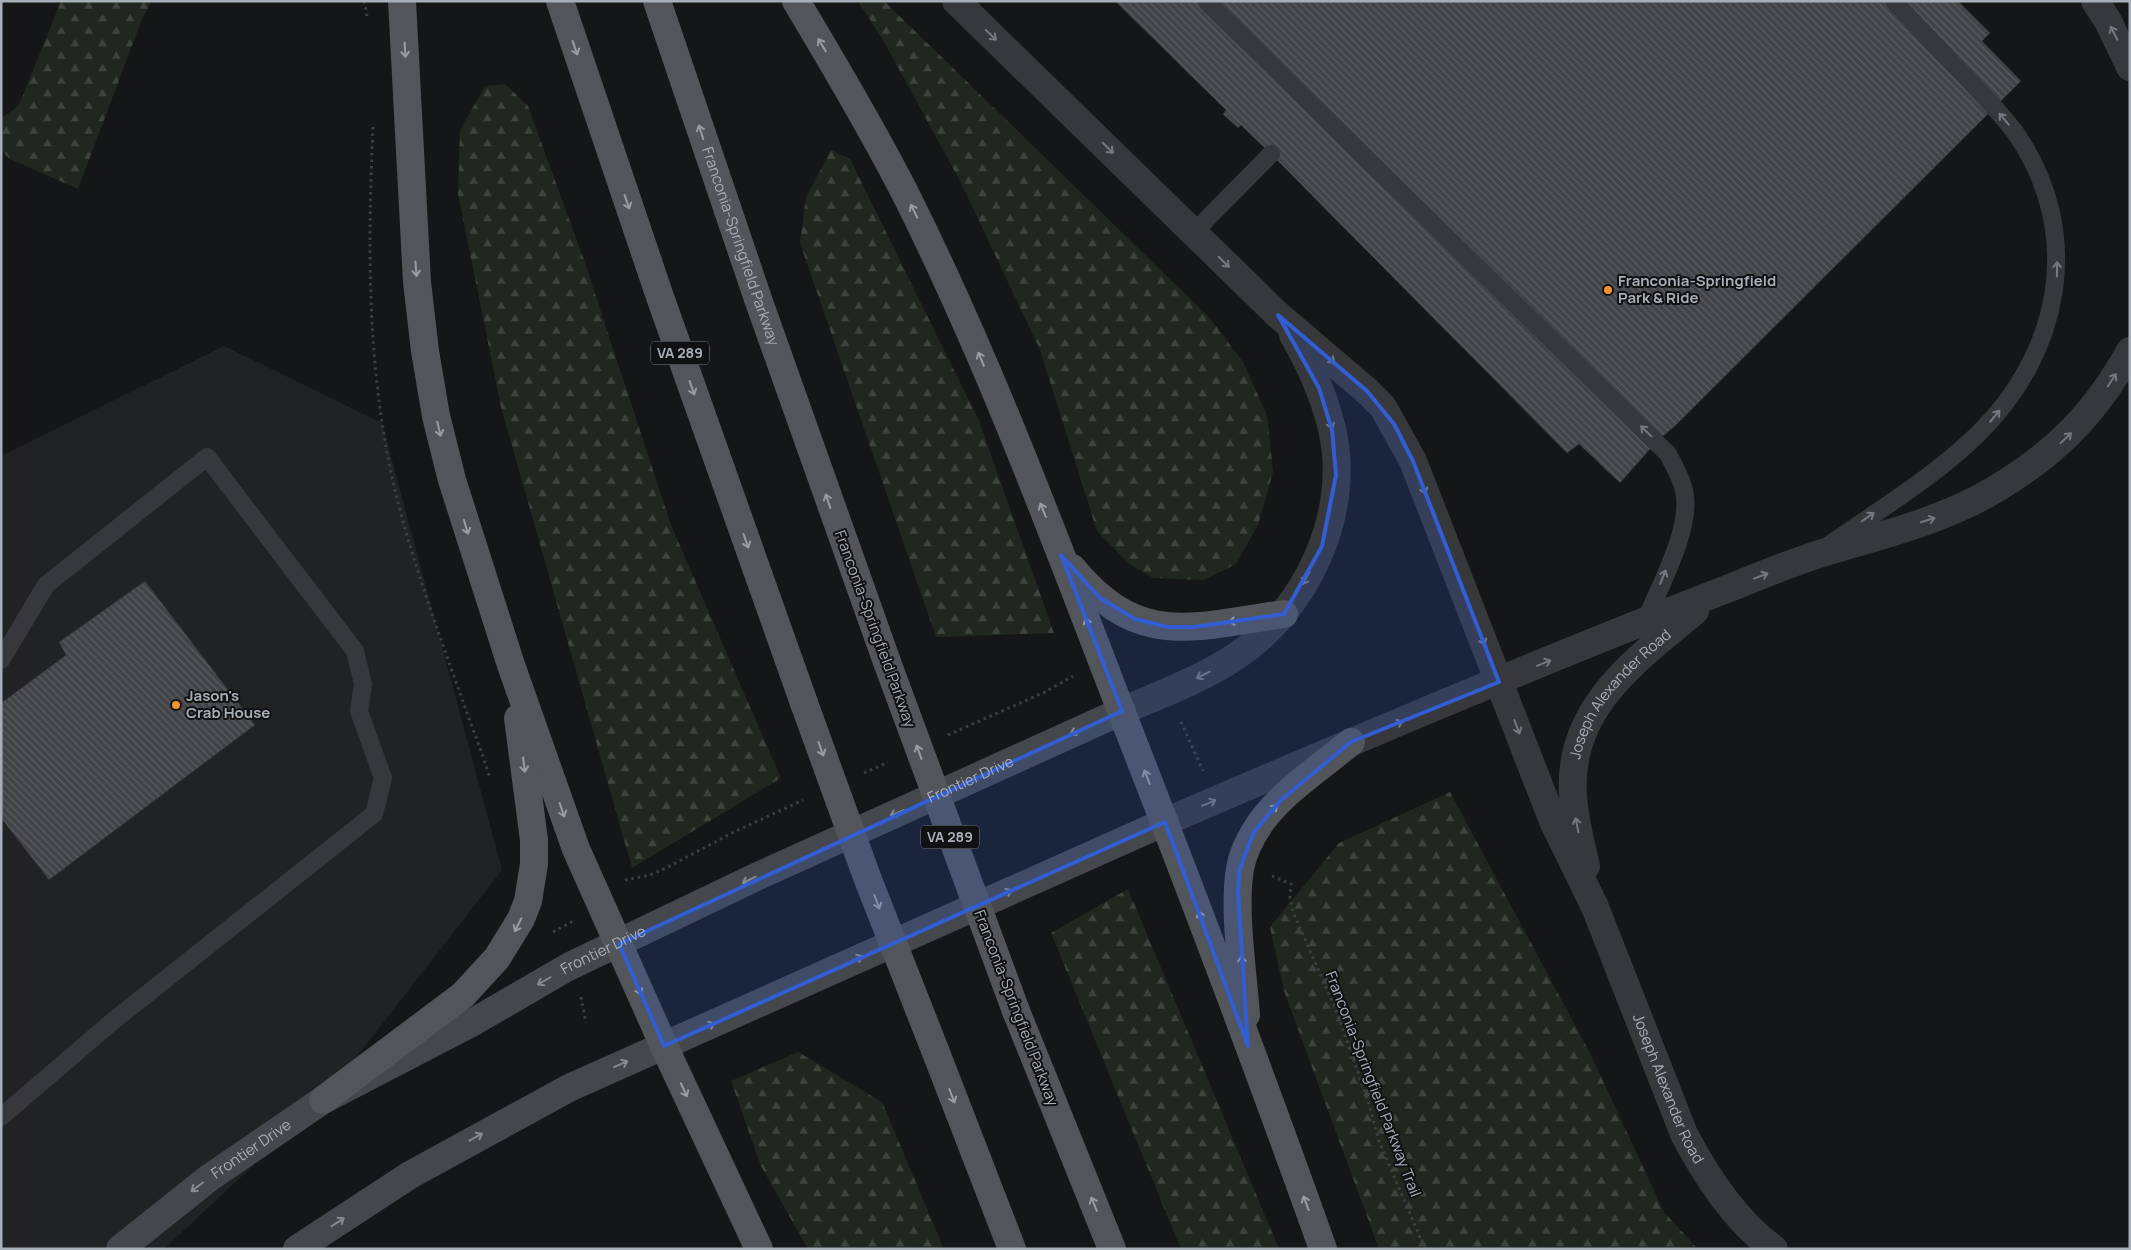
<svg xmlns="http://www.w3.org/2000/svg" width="2131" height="1250" viewBox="0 0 2131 1250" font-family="Manrope,sans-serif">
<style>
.built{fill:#212224}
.forest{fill:url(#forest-firs)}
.building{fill:url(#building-back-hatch);stroke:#2f3033}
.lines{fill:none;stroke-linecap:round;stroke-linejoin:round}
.path{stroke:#3c3f43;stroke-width:3;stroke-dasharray:2.5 4;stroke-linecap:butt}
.lane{stroke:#36383c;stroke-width:18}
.street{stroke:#36383c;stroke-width:28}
.secondary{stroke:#44484c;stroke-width:28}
.primary{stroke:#52565b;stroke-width:28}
.primary-bridge{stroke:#52565b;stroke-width:28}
.oneway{stroke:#747980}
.oneway2{stroke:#969da5}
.oneway3{stroke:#848b92}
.marked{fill:#325dd3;fill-opacity:0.2;stroke:#325dd3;stroke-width:4;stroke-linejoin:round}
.poi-dot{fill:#f49331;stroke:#101112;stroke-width:2}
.labels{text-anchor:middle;stroke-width:4;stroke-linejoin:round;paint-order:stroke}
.shield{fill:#101112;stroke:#7a8086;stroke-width:1}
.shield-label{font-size:14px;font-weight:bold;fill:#a7afb8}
.street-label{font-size:15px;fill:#a7afb8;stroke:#101112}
.poi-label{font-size:15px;font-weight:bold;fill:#a7afb8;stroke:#101112;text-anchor:start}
</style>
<defs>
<pattern id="forest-firs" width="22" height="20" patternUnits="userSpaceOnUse" patternTransform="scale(1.25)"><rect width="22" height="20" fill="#1f271f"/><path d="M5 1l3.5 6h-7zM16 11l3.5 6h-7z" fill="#3d443d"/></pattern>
<pattern id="building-back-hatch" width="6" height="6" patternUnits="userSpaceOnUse" patternTransform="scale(1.25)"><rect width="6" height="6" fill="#414447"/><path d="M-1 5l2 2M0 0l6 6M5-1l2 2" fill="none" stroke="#5a5c5f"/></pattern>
</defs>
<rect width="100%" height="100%" fill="#151617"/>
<path class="built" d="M224,346L382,423L502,870L323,1100L164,1249H1V456Z"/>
<g class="forest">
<path d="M61,1H152L142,19L78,189L10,159L1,151V118L15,109L21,100Z"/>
<path d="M858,1H884L1209,317L1243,362L1267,415L1273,472L1258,525L1236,564L1204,580L1153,578L1129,564L1097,531L1040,350L961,183L883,40Z"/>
<path d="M505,84L528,106L584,260L671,525L781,778L632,868L501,407L458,194L460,130L485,86Z"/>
<path d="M831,150L850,159L979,421L1054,633L936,637L800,243L806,197Z"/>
<path d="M1450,792L1590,1053L1664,1212L1698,1249H1379L1284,991L1270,927L1339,843Z"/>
<path d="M1128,889L1279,1249H1181L1051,933Z"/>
<path d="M798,1052L882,1102L944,1249H808L761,1166L731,1081Z"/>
</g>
<g class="building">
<path d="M1115,1H1958L1990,33L1982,41L2021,81L1675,426L1657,441L1620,483L1579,444L1567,453L1271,154L1241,125L1238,128L1223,114L1226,110Z"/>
<path d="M145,581L255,725L49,880L1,818V703L66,655L59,642Z"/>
</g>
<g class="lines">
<g class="path">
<path d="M364,1L367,16"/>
<path d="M373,127C367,258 367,394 403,521C420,583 442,643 464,704C472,729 483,753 490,779"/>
<path d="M1181,722L1203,771"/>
<path d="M948,735L1045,692L1073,676"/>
<path d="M864,773L888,762"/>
<path d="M1272,876L1291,884L1290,898L1293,912L1336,1010L1368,1101L1379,1141L1425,1249"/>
<path d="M625,880L650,875L666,868L734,832L803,800"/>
<path d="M553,932L573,921"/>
<path d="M581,997L586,1023"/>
</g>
<g class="lane">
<path d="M1206,1L1668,454C1674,466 1681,477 1684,490C1693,527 1659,587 1645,622"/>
<path d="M1194,232L1271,154"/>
<path d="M1829,545C1879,510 1934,477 1978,434C2061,353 2084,234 2017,135C2002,114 1984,97 1967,78C1942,53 1918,27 1894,1"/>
<path d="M1,660L46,585L207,457L355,651L363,684L359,711L383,778L374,814L113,1021L1,1117"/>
</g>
<g class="street">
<path id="s1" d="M956,1L1278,315L1367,391L1383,407L1413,461L1553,821L1595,907L1684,1134C1706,1176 1735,1221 1774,1249"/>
<path d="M2095,1L2108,21L2130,67"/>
<path d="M1122,711C1159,695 1200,680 1235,657C1306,611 1352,513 1332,429C1324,396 1310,364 1293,335"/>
<path d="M1165,822C1351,742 1538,662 1727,589C1757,577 1788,564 1819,554C1878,536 1940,522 1994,490C2055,454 2095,414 2130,351"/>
<path id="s2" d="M1586,866C1581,843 1574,819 1573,795C1567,708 1636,660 1695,611"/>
</g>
<g class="secondary">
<path id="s3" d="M120,1249L209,1178L323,1100L475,1021L568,967L758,876L1122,711"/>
<path d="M297,1249L410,1175L569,1088L1165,822"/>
</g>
<g class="primary">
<path d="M402,1L417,282L425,351L436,416L452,480L511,665L576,849L664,1046L759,1249"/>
<path d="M560,1L659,294L804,703"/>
<path id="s4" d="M657,1L758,299L887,662"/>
<path d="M796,1C835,66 873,130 907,197C990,363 1055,539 1122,713C1191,890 1259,1069 1323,1249"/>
<path d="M1072,568C1139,649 1192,627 1284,614"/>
<path d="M1016,1011L1112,1249"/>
<path d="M1246,1015C1243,972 1233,910 1240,869C1243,850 1253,833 1264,818C1287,789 1322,766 1351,742"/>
<path d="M935,1050L1012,1249"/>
<path d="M323,1100L463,995L497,958L521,919L528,901L534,864V840L518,718"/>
</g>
<g class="primary-bridge">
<path d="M887,662L1016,1011"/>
<path d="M804,703L867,877L935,1050"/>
</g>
</g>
<defs><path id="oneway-shaft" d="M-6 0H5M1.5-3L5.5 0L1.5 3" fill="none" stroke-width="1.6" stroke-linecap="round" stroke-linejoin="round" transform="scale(1.25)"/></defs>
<g class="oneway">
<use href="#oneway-shaft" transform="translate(2114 33) rotate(-117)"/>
<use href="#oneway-shaft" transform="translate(991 35) rotate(44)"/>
<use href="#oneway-shaft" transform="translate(2004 119) rotate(-130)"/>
<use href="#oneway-shaft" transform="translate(1108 148) rotate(44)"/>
<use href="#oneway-shaft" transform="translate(1224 262) rotate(45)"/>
<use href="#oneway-shaft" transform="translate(2057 269) rotate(-89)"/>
<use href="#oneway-shaft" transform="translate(1329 358) rotate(40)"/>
<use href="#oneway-shaft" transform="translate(2112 380) rotate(-57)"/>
<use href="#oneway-shaft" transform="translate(1995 416) rotate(-50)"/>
<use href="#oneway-shaft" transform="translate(1330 422) rotate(73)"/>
<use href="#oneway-shaft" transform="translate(1646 431) rotate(-136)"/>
<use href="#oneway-shaft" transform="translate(2066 438) rotate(-43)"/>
<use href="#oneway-shaft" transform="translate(1423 487) rotate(69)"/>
<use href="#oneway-shaft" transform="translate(1868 517) rotate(-35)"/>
<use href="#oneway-shaft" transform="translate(1928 520) rotate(-18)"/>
<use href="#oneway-shaft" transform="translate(1761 576) rotate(-21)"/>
<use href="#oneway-shaft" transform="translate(1663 577) rotate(-68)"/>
<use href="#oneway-shaft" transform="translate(1306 578) rotate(119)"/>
<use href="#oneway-shaft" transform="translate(1482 638) rotate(69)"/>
<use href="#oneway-shaft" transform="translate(1544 663) rotate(-22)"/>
<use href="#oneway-shaft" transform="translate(1203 675) rotate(154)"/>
<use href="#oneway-shaft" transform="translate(1396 724) rotate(-22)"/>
<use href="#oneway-shaft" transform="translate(1517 727) rotate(69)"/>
<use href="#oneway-shaft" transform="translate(1209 803) rotate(-23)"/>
<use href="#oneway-shaft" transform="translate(1577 825) rotate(-101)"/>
</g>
<g class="oneway2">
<use href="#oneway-shaft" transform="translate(822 45) rotate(-121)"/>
<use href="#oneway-shaft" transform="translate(575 48) rotate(71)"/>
<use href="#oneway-shaft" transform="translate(405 50) rotate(87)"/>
<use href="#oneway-shaft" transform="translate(701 132) rotate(-108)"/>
<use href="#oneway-shaft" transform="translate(627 202) rotate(71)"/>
<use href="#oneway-shaft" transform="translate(914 211) rotate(-116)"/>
<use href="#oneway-shaft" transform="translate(416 269) rotate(86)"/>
<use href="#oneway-shaft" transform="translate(981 359) rotate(-113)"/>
<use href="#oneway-shaft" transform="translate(692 388) rotate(71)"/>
<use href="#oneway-shaft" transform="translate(439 429) rotate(77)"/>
<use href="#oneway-shaft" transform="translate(828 501) rotate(-109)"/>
<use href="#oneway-shaft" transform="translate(1043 510) rotate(-112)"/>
<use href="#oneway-shaft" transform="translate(466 527) rotate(73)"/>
<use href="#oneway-shaft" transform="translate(746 541) rotate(70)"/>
<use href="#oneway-shaft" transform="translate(1236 621) rotate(172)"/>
<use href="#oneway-shaft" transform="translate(1088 625) rotate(-111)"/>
<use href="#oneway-shaft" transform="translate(821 749) rotate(70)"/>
<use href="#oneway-shaft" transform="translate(919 752) rotate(-110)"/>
<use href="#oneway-shaft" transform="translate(524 765) rotate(83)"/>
<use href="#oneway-shaft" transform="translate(1147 777) rotate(-111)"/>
<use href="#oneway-shaft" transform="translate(562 810) rotate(71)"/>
<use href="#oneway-shaft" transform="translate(1272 810) rotate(-45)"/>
<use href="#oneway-shaft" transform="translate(877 902) rotate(69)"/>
<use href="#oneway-shaft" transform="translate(1201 918) rotate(-110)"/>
<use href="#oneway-shaft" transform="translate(518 925) rotate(117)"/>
<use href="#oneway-shaft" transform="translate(1242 963) rotate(-94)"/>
<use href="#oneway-shaft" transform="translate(638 988) rotate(66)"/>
<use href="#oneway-shaft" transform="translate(684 1090) rotate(65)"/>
<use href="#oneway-shaft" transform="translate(952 1096) rotate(69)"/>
<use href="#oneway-shaft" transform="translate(1306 1203) rotate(-111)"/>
<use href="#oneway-shaft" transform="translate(1094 1204) rotate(-112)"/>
</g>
<g class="oneway3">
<use href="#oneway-shaft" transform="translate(1077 731) rotate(156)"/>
<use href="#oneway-shaft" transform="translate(897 813) rotate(156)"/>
<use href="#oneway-shaft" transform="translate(749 880) rotate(154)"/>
<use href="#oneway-shaft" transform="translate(1005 893) rotate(-24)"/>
<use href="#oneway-shaft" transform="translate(856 959) rotate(-24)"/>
<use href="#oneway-shaft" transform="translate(544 981) rotate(150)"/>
<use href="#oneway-shaft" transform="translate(708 1026) rotate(-24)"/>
<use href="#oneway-shaft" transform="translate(621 1064) rotate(-24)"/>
<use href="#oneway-shaft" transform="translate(476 1137) rotate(-29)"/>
<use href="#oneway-shaft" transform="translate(197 1187) rotate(143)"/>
<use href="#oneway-shaft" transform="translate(338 1222) rotate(-33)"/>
</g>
<path class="marked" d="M1278,315L1367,391L1394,424L1413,461L1499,682L1351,742L1281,800L1254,832L1240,868L1238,890L1248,1046L1165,822L664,1046L619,944L1122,711L1061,555L1100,598L1135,619L1168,627H1194L1284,614L1322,546L1336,475L1332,430L1319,388Z"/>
<g class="poi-dot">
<circle cx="1608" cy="290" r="5"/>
<circle cx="176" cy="705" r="5"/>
</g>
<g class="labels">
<g class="shield">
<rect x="651" y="341.5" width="58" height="23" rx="4"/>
<rect x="921" y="825.5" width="58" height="23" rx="4"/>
</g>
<g class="shield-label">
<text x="680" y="358">VA 289</text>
<text x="950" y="842">VA 289</text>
</g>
<g class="street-label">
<text dy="5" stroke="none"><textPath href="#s4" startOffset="259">Franconia-Springfield Parkway</textPath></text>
<text transform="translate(875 629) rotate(70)" y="5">Franconia-Springfield Parkway</text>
<text dy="5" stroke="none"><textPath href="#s2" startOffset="189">Joseph Alexander Road</textPath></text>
<text dy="5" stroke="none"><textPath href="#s3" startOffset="975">Frontier Drive</textPath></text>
<text dy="5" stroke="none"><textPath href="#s3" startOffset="570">Frontier Drive</textPath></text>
<text transform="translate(1016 1008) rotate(69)" y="5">Franconia-Springfield Parkway</text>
<text transform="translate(1373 1084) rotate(69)" y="5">Franconia-Springfield Parkway Trail</text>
<text dy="5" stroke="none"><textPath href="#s1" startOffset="1329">Joseph Alexander Road</textPath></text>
<text dy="5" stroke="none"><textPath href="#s3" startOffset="165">Frontier Drive</textPath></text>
</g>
<g class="poi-label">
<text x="1618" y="286">Franconia-Springfield<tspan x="1618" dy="17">Park &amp; Ride</tspan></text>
<text x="186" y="701">Jason's<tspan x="186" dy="17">Crab House</tspan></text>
</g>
</g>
<rect width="2131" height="1250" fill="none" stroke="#a7afb8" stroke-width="5"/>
</svg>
